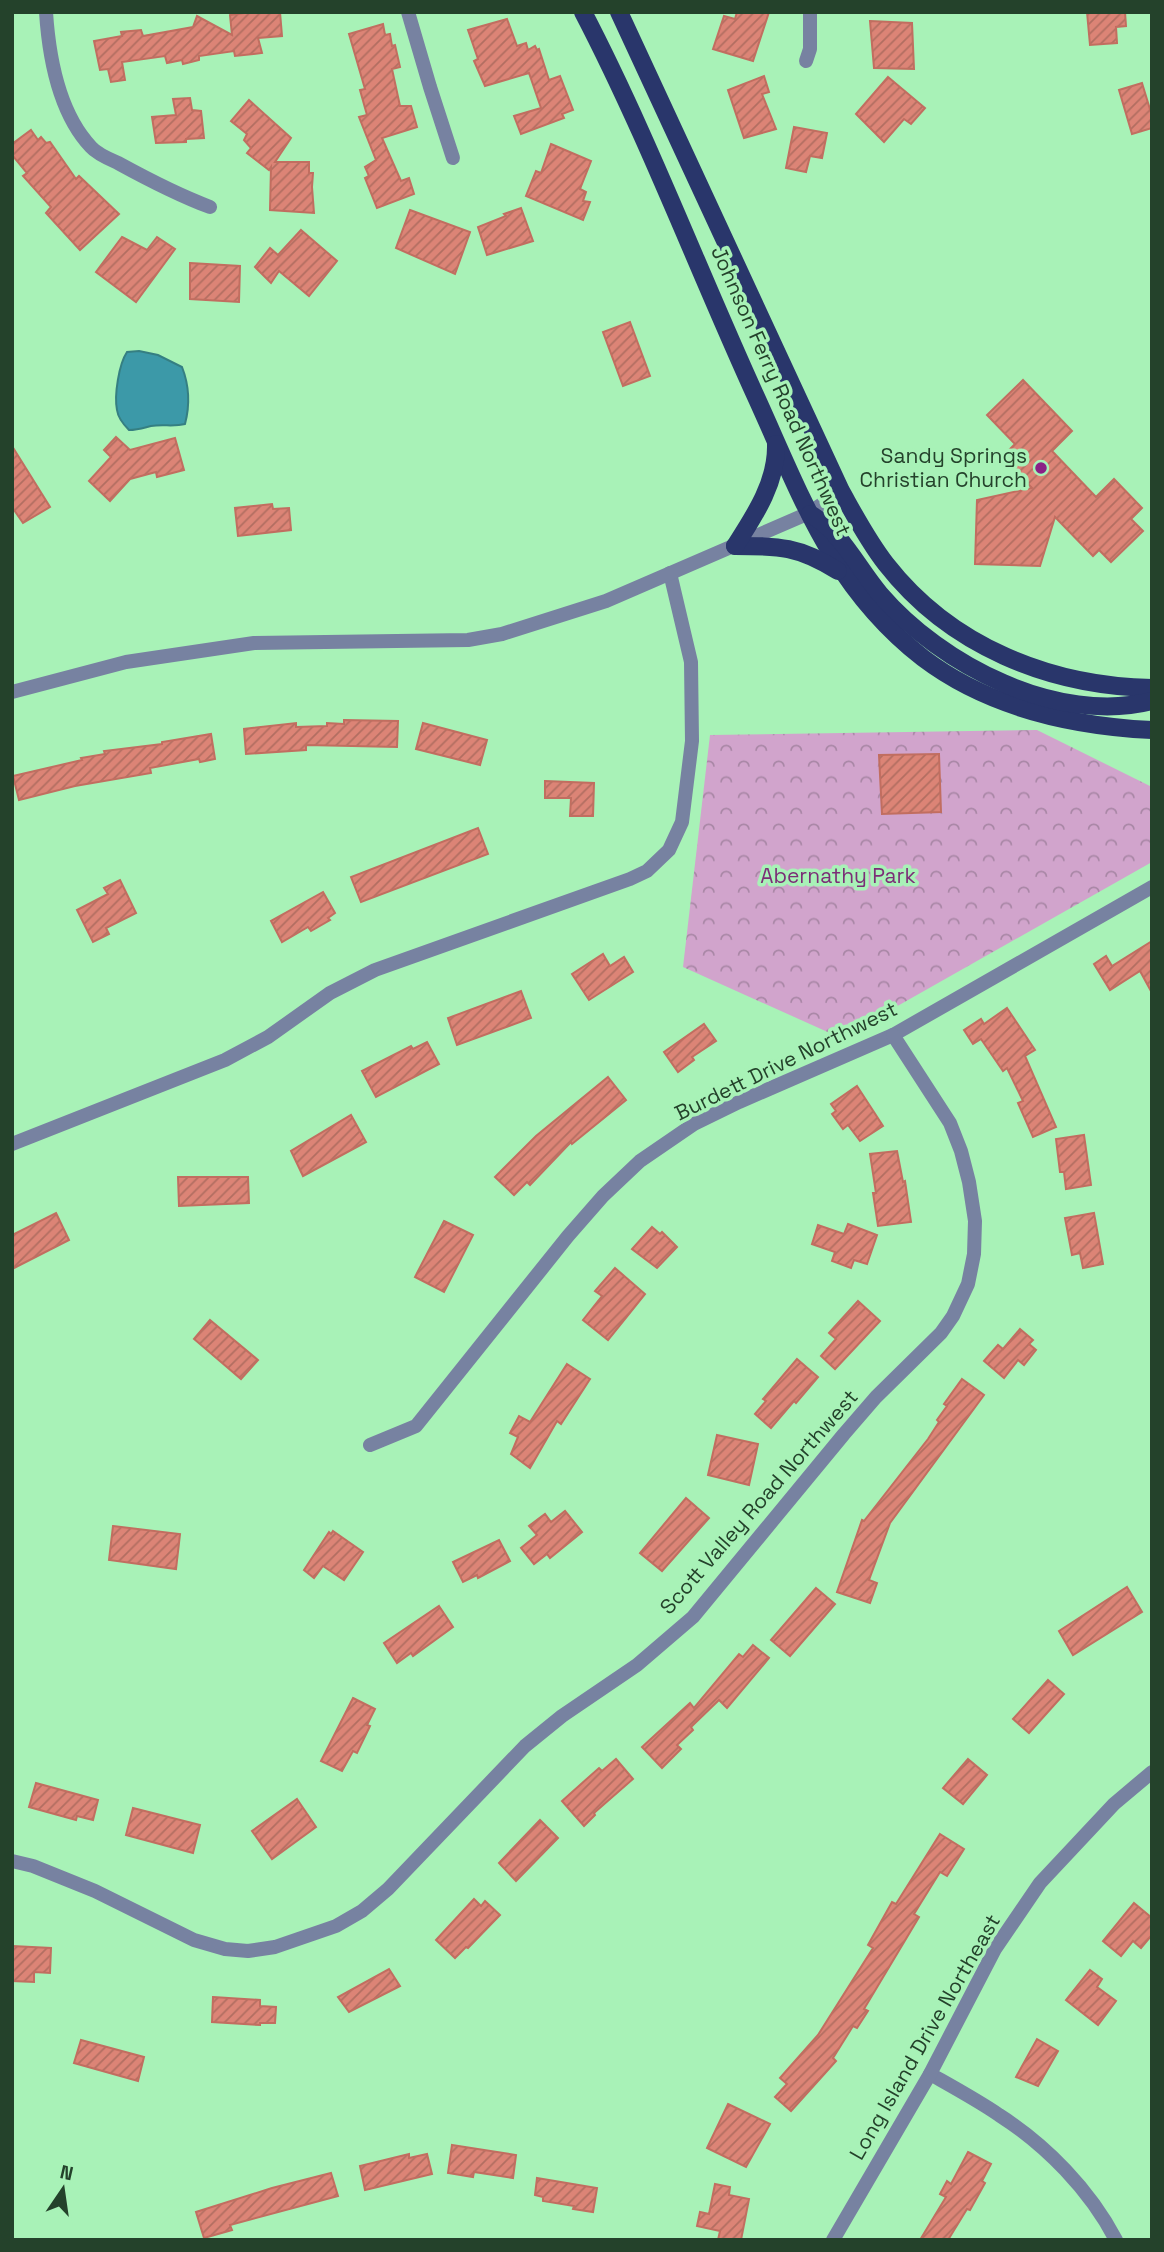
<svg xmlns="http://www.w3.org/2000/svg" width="1164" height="2252" viewBox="0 0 1164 2252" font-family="'Space Grotesk',sans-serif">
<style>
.park{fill:url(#park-crowns)}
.water{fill:#3c99a8;stroke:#357f82;stroke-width:2}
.building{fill:url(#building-hatch);stroke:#c16e60;stroke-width:2}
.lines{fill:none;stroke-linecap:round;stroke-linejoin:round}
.minor{stroke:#7782a1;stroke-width:14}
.tertiary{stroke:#7782a1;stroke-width:14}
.primary{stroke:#29366b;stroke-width:18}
.poi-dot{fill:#8b2186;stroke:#a8f2b7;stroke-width:2.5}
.labels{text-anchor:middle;stroke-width:7;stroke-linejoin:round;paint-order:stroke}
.street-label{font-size:21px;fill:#24422b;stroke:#a8f2b7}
.poi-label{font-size:21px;fill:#24422b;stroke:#a8f2b7;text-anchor:end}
.park-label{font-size:21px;fill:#7b2e76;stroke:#a8f2b7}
</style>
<defs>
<pattern id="park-crowns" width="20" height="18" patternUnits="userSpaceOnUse" patternTransform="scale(1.75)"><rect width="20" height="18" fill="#d1a4cc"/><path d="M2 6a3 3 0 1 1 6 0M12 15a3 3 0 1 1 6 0" fill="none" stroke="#a987a6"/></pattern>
<pattern id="building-hatch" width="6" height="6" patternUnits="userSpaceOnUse" patternTransform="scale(1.75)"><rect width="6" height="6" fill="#dc8476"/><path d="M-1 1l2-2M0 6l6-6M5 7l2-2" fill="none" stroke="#b26e61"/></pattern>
</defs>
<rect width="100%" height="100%" fill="#a8f2b7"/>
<path class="park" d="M1037,730L1152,787V862L841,1038L683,967L710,735Z"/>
<path class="water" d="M139,351L158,355L182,367C189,385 190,405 185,424C174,427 163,424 151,426C143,428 138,430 129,430C123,424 118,418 117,410C114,395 119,364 127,352Z"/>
<g class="building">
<path d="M251,12H280L282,36L258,38L262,53L235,56L234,51L199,56V60L183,64L182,60L167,63L165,56L122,62L125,80L111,82L108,69L100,70L94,41L122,36L121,32L141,30L143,36L193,27L197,16L232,35L230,15Z"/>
<path d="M737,12H769L753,61L713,49L724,16L735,19Z"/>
<path d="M1087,12H1125L1126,26L1116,27L1117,43L1090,45Z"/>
<path d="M507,19L517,46L526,43L528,50L535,46L537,50L539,49L549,80L560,76L573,110L562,114L564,118L521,134L514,116L541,108L529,73L485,86L474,61L478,59L468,30Z"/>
<path d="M870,21L912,23L914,69L874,68Z"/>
<path d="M383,24L385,35L390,34L392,46L395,45L400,67L392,69L400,106H411L417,127L382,138L401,181L409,178L414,194L377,208L365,178L369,176L365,167L376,160L359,117L367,115L360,90L365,89L349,34Z"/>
<path d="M764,76L769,92L762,94L776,129L744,138L728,90Z"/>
<path d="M888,77L925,108L911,124L904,119L884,142L856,114Z"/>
<path d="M1142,83L1152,116V128L1132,134L1119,90Z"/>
<path d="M190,98L192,110L201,111L204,138L186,139V142L156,143L152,117L176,115L173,99Z"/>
<path d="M249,100L291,138L275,162H309V173H313L312,187L314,213L270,210L271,167L269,170L247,153L251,148L244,140L247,134L231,121Z"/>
<path d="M794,127L827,133L822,158L810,156L806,172L786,168Z"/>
<path d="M31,130L38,140L41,137L46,143L50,142L76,179L79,176L119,214L80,250L46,213L51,207L23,176L27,173L12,155V144Z"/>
<path d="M551,144L591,161L580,189L586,192L583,201L590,202L583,220L526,196L536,171L541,173Z"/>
<path d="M521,208L533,241L487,255L478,227L506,216L504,214Z"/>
<path d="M410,210L470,232L455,274L396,248Z"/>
<path d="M301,230L337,261L309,296L279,271L271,283L255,267L270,248L278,255Z"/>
<path d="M122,237L147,250L157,237L175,249L136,302L96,272Z"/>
<path d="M190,263L240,266L239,302L190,299Z"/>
<path d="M630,322L650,376L623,386L603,332Z"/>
<path d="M1023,380L1072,431L1052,451L1096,497L1114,479L1142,508L1131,519L1143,531L1111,562L1099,550L1093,556L1055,517L1040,566L975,564L977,500L1032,488L1002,457L1015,444L987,415Z"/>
<path d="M116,437L130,450L175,438L184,470L157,477L156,472L130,479L110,501L89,481L111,457L104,450Z"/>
<path d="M12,446L50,507L23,523L12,507Z"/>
<path d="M272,504L273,509L289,508L291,530L238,536L235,508Z"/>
<path d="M344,720L398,721L397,747L306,745V750L246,754L244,729L296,723V727L327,726V723L344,724Z"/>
<path d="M423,723L487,740L480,765L416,749Z"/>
<path d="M211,734L215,759L200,762L199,759L150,768L151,773L75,786L19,800L13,776L82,760L81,758L105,754L104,751L162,744V742Z"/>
<path d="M939,754L941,812L882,814L879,755Z"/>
<path d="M545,781L594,783L593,816H570L571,798H545Z"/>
<path d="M478,828L488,854L361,902L351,877Z"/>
<path d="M120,880L136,913L106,928L109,934L93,942L77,910L108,894L104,888Z"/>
<path d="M323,892L335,913L328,918L330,920L311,931L308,927L282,942L271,921Z"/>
<path d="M1152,941V993L1140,971L1110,990L1094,964L1106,956L1112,966Z"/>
<path d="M603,954L610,966L624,957L633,972L589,1000L572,974Z"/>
<path d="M521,991L531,1018L457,1045L448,1018Z"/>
<path d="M1007,1008L1035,1050L1025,1056L1056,1127L1033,1137L1018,1103L1023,1101L1007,1068L1003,1071L981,1039L973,1044L964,1030L981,1019L984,1024Z"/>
<path d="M704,1024L716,1041L692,1057L694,1060L678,1072L664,1052Z"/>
<path d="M427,1042L439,1064L376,1097L362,1071L411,1046L413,1049Z"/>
<path d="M608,1077L626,1100L572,1144L571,1142L530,1185L527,1182L514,1195L495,1177L536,1136Z"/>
<path d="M857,1086L883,1126L860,1141L848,1125L843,1129L832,1114L836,1111L831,1104Z"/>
<path d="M351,1115L366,1142L303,1176L291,1151Z"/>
<path d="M1084,1135L1091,1185L1066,1189L1064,1172H1060L1056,1139Z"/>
<path d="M897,1151L903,1182L905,1181L911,1222L878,1226L873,1193H876L870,1154Z"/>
<path d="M178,1177H248L249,1203L179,1206Z"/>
<path d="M56,1213L69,1240L12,1269V1235Z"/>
<path d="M1094,1213L1103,1264L1083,1268L1080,1253L1072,1255L1065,1218Z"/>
<path d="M444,1221L473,1235L444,1292L415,1277Z"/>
<path d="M848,1224L877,1235L867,1264L854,1260L851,1268L832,1261L835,1252L812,1244L818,1225L844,1234Z"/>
<path d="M652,1227L660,1234L662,1232L677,1247L657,1268L632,1249Z"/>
<path d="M615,1268L645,1294L608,1340L583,1320L602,1296L595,1291Z"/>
<path d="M858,1301L880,1321L835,1369L821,1356L836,1339L829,1333Z"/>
<path d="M210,1320L258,1360L241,1379L194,1339Z"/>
<path d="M1020,1329L1033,1340L1029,1344L1036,1350L1024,1365L1018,1360L1004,1378L984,1361L998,1345L1003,1349Z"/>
<path d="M797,1359L818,1377L796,1403L794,1401L771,1428L755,1414L766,1401L763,1399Z"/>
<path d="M567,1364L590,1379L561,1424L557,1421L530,1468L511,1454L518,1437L510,1433L519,1416L530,1422Z"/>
<path d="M962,1379L984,1395L890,1523L869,1580L877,1583L870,1603L837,1592L862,1520L864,1521L928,1439L939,1422L937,1420L947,1406L944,1404Z"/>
<path d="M717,1435L758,1444L749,1485L708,1475Z"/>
<path d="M686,1498L709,1518L662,1571L640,1553Z"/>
<path d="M565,1511L582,1532L550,1558L547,1554L534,1564L521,1548L537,1535L529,1526L545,1514L551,1522Z"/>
<path d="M113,1526L180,1534L176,1569L109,1560Z"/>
<path d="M333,1531L363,1552L344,1580L323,1566L314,1578L304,1570L329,1532L331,1534Z"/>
<path d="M499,1540L510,1561L478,1578L477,1575L463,1582L453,1562Z"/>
<path d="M1127,1587L1142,1612L1073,1655L1059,1631Z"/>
<path d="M816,1588L835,1604L790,1656L771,1640Z"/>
<path d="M439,1606L453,1627L413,1656L411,1653L397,1663L384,1643Z"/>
<path d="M753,1645L769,1658L727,1708L719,1700L691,1727L693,1730L677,1745L681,1749L662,1768L642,1747L690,1703L694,1708L739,1654L743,1657Z"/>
<path d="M1048,1680L1064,1694L1029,1733L1013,1719Z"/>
<path d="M353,1698L375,1709L367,1725L370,1726L357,1753L353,1751L342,1771L321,1761Z"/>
<path d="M616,1759L633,1779L594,1813L595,1815L584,1826L562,1801L599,1768L602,1771Z"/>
<path d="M968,1759L987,1775L963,1804L943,1788Z"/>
<path d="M36,1783L98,1800L93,1820L77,1816L76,1820L29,1807Z"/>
<path d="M297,1799L316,1827L272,1859L252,1831Z"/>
<path d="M133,1808L200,1825L193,1853L126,1835Z"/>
<path d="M540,1820L558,1838L516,1881L499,1863Z"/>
<path d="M940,1834L964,1849L947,1876L940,1872L914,1914L919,1917L864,2009L868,2011L857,2028L853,2026L833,2058L836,2061L791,2111L775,2097L787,2084L780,2078L818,2035L873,1948L868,1945L892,1902L896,1904Z"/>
<path d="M474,1899L481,1906L485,1901L500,1915L468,1948L466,1947L455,1958L436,1940Z"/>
<path d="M1134,1903L1152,1918V1935L1141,1948L1133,1941L1121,1956L1103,1941Z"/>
<path d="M12,1946L51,1948L50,1973L34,1972V1982L12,1981Z"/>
<path d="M389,1969L400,1986L349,2012L338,1997Z"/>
<path d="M1090,1970L1102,1979L1097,1987L1116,2001L1098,2025L1066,2000Z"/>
<path d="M213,1997L260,2000V2006L276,2007L275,2023H260V2025L212,2022Z"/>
<path d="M1037,2039L1058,2051L1038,2086L1016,2077Z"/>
<path d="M81,2040L144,2057L138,2081L74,2063Z"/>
<path d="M728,2104L770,2124L746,2167L707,2148Z"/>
<path d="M452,2145L516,2155L513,2178L474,2172L473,2177L448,2173Z"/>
<path d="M968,2152L991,2164L982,2181L985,2183L970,2210L967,2209L948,2240H920L946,2197L940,2194L947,2181L951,2184Z"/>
<path d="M409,2154V2158L427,2154L432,2174L365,2190L360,2166Z"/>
<path d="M331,2173L338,2196L230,2225L232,2230L204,2238L196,2212L272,2188Z"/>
<path d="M537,2178L597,2188L593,2212L573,2209L574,2206L543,2201V2197L535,2195Z"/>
<path d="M715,2184L730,2187L729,2195L749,2199L741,2240H718L720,2231L697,2226L700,2212L709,2214Z"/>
</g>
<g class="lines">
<g class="minor">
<path d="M46,12C49,58 59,113 91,147C97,154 109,159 118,163C149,180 178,195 210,207"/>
<path d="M408,12L430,87L453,158"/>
<path d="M806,61L810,49V12"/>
<path d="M12,1144L225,1060L268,1037L330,993L375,970L630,879L647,871L669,850L682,822L692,741L691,662L670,573"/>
<path d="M370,1445L416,1426L568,1236L603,1196L640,1161L694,1124L739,1102L893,1035L1152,887"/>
<path d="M12,1861L33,1866L95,1891L194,1940L225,1949L248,1951L275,1947L336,1926L362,1911L388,1889L525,1746L562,1716L637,1665L693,1617L844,1434L876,1397L941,1333L953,1316L968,1284L974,1254L975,1221L969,1182L961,1151L950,1123L893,1035"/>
<path d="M930,2074C953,2087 977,2100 999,2115C1046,2145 1090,2190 1116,2240"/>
<path d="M833,2240L930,2074L995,1949L1040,1883L1114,1804L1152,1772"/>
</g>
<path class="tertiary" d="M12,692L126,662L254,643L468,640L502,634L606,601L809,513L841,491"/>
<g class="primary">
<path d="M583,12C648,137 698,270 757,399C802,498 833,588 923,658C989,708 1071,726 1152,730"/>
<path d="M619,12L841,491C855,516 868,541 886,564C950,646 1049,686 1152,688"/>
<path d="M810,514C842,532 857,567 880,594C941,665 1057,725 1152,701"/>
<path d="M735,546C779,546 799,546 838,571"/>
<path d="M735,546C755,515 777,482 776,444"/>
</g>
</g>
<circle class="poi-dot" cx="1041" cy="468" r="7"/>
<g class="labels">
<g class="street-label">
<text transform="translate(781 391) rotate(66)" y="7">Johnson Ferry Road Northwest</text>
<text transform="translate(786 1061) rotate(-26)" y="7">Burdett Drive Northwest</text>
<text transform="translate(759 1502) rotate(-49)" y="7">Scott Valley Road Northwest</text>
<text transform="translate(925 2037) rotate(-60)" y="7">Long Island Drive Northeast</text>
</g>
<g class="poi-label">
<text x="1027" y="463">Sandy Springs<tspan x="1027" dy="24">Christian Church</tspan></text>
</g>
<g class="park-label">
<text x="838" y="883">Abernathy Park</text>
</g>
</g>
<rect width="1164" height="2252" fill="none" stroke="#24422b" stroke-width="28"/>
<g transform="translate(63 2189) rotate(13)" stroke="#a8f2b7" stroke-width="5" paint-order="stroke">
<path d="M0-5L12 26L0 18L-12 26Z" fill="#24422b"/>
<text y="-10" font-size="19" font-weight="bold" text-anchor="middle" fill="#24422b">N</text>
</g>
</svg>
